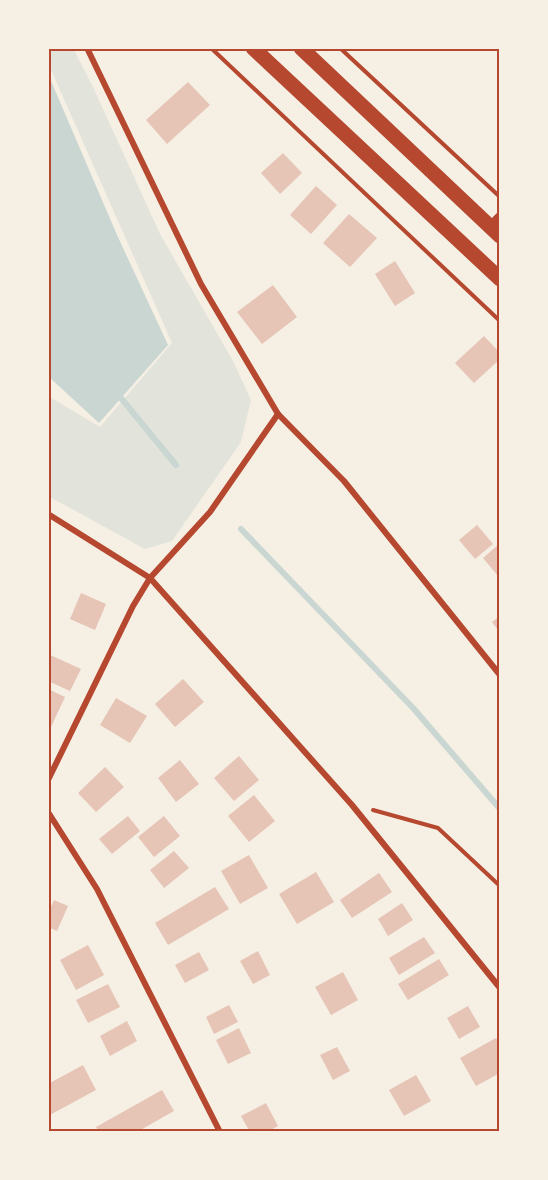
<svg xmlns="http://www.w3.org/2000/svg" width="548" height="1180" viewBox="0 0 548 1180" font-family="Mulish,sans-serif">
<style>
.green{fill:#e2e4dc}
.water{fill:#c9d6d2}
.lines{fill:none;stroke-linecap:round;stroke-linejoin:round}
.stream{stroke:#c9d6d2;stroke-width:6}
.building{fill:#e6c5b7}
.path{stroke:#b5482f;stroke-width:4}
.minor{stroke:#b5482f;stroke-width:6}
.tertiary{stroke:#b5482f;stroke-width:10}
.primary{stroke:#b5482f;stroke-width:15}
.neatline{fill:none;stroke:#b5482f;stroke-width:2}
</style>
<rect width="100%" height="100%" fill="#f6efe4"/>
<path class="green" d="M48,48H73L93,87L160,234L233,361L251,400L241,442L172,541L145,549L48,496V396L100,427L172,343L48,63Z"/>
<path class="water" d="M48,74L117,235L168,345L99,423L48,376Z"/>
<g class="lines">
<g class="stream">
<path d="M121,398L176,465"/>
<path d="M241,529L414,709L500,809"/>
</g>
</g>
<g class="building">
<path d="M188,82L210,105L167,144L146,120Z"/>
<path d="M283,153L302,173L280,194L261,173Z"/>
<path d="M316,186L337,205L311,234L290,215Z"/>
<path d="M349,214L377,238L350,267L323,243Z"/>
<path d="M395,261L415,293L395,306L375,274Z"/>
<path d="M273,285L297,317L262,344L237,312Z"/>
<path d="M484,336L500,353V359L474,383L455,363Z"/>
<path d="M477,525L493,544L475,559L459,540Z"/>
<path d="M498,545L500,547V573L498,576L483,558Z"/>
<path d="M81,593L106,604L95,630L70,619Z"/>
<path d="M500,616V633L492,622Z"/>
<path d="M48,654L81,669L70,691L48,681Z"/>
<path d="M183,679L204,702L175,727L155,704Z"/>
<path d="M48,689L65,697L50,729L48,728Z"/>
<path d="M116,698L147,716L130,743L100,725Z"/>
<path d="M239,756L259,780L234,801L214,778Z"/>
<path d="M180,760L199,784L176,802L158,778Z"/>
<path d="M105,767L124,787L96,812L78,793Z"/>
<path d="M254,795L275,821L249,842L228,816Z"/>
<path d="M128,816L140,831L112,854L99,839Z"/>
<path d="M164,816L180,836L154,857L138,837Z"/>
<path d="M174,851L189,868L164,888L150,870Z"/>
<path d="M249,855L268,888L240,904L221,871Z"/>
<path d="M316,872L334,902L297,924L279,894Z"/>
<path d="M379,873L392,892L352,918L340,900Z"/>
<path d="M215,887L229,909L168,945L155,923Z"/>
<path d="M54,900L68,906L57,931L48,927V913Z"/>
<path d="M402,903L413,920L388,936L378,919Z"/>
<path d="M424,937L435,953L399,975L389,958Z"/>
<path d="M88,945L104,975L76,990L60,960Z"/>
<path d="M258,951L270,975L253,984L240,961Z"/>
<path d="M199,952L209,970L185,983L175,965Z"/>
<path d="M439,959L449,975L408,1000L398,984Z"/>
<path d="M343,972L358,1000L331,1015L315,987Z"/>
<path d="M108,984L120,1007L88,1023L76,1000Z"/>
<path d="M229,1005L238,1022L214,1034L206,1017Z"/>
<path d="M468,1006L480,1027L459,1039L447,1018Z"/>
<path d="M127,1021L137,1041L110,1056L100,1036Z"/>
<path d="M239,1028L251,1053L228,1064L216,1040Z"/>
<path d="M496,1038L500,1045V1073L476,1086L460,1058Z"/>
<path d="M337,1047L350,1071L333,1080L320,1055Z"/>
<path d="M83,1065L96,1090L48,1116V1084Z"/>
<path d="M416,1075L431,1101L404,1116L389,1090Z"/>
<path d="M162,1090L174,1111L137,1132H99L96,1127Z"/>
<path d="M266,1103L278,1126L267,1132H250L241,1116Z"/>
</g>
<g class="lines">
<g class="path">
<path d="M211,48L500,321"/>
<path d="M340,48L500,197"/>
<path d="M373,810L438,828L500,886"/>
</g>
<g class="minor">
<path d="M87,48L201,284L278,414L344,481L500,675"/>
<path d="M48,514L150,578L352,805L500,988"/>
<path d="M48,780L133,606L150,578L210,512L278,414"/>
<path d="M48,812L97,889L220,1132"/>
</g>
<path class="tertiary" d="M490,227L500,217"/>
<g class="primary">
<path d="M253,48L500,279"/>
<path d="M301,48L500,236"/>
</g>
</g>
<rect width="548" height="1180" fill="none" stroke="#f6efe4" stroke-width="99"/>
<rect x="50" y="50" width="448" height="1080" class="neatline"/>
</svg>
